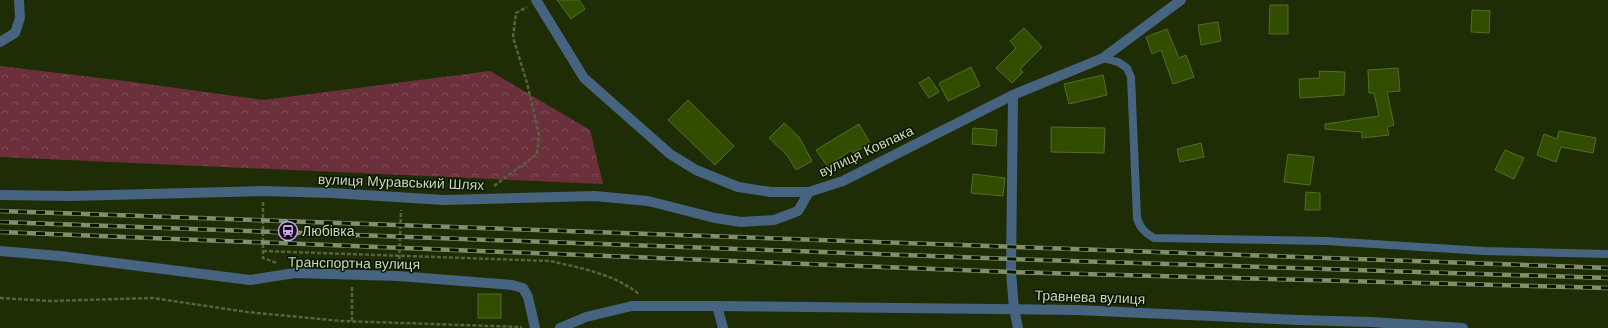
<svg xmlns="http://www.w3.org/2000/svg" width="1608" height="328" viewBox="0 0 1608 328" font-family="Arial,sans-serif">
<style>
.forest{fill:url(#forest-crowns)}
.building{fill:#324c00;stroke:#516f26}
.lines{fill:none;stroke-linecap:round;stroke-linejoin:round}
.path{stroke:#54643d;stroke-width:2.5;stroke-dasharray:4 2;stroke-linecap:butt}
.service{stroke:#46637f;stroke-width:8}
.minor{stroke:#46637f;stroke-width:10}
.rail-casing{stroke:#7f906a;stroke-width:4.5}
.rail{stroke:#091400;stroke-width:3;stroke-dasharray:9;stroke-linecap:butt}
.labels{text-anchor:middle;stroke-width:3;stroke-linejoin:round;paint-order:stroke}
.street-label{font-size:14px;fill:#c8dab6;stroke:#091400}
.poi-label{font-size:14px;fill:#c8dab6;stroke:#091400;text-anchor:start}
</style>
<defs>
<pattern id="forest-crowns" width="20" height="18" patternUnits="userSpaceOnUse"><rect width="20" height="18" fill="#6b303c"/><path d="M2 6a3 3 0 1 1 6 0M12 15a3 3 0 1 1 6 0" fill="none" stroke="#7f4d56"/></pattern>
</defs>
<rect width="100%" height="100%" fill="#1e2d06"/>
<path class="forest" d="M0,66L125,81L263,100L490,71L590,130L603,184L0,157Z"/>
<g class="building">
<path d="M557,0H579L585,9L571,19Z"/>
<path d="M1270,5H1288V34H1269Z"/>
<path d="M1472,10L1490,11L1489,33L1471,32Z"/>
<path d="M1218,22L1221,41L1201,45L1198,25Z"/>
<path d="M1024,28L1042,47L1020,69L1023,72L1012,83L996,68L1016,48L1010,41Z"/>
<path d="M1167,29L1179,58L1186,55L1194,77L1173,84L1161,50L1152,54L1146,37Z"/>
<path d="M971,67L980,86L948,101L939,83Z"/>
<path d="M1398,68L1400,91L1387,92L1394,125L1387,127L1389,135L1362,138V132L1325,129V124L1379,116L1374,93H1369L1368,70Z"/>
<path d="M1319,71L1345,72L1344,95L1300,98L1299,79L1320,78Z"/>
<path d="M1103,75L1107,95L1069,104L1064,84Z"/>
<path d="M929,77L939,92L929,98L919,83Z"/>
<path d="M688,100L734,146L715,165L668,120Z"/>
<path d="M784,123L799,137L812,161L796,170L787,155L769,138Z"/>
<path d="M859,124L870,143L853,153L851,150L828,167L816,150Z"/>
<path d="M1051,127L1105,128L1104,153L1051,152Z"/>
<path d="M973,128L997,130L996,146L972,144Z"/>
<path d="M1559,131L1596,138L1593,153L1561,147L1556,162L1537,155L1544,134L1557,139Z"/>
<path d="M1201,143L1204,157L1180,162L1177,149Z"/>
<path d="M1505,150L1524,158L1514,179L1495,170Z"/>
<path d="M1288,154L1314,157L1310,185L1284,182Z"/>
<path d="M973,174L1005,178L1003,196L971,193Z"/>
<path d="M1306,192L1320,193V210H1305Z"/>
<rect x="478" y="294" width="23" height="24"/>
</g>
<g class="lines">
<g class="path">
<path d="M494,186L537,154L539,135L527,83L513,37L516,13L527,7"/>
<path d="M263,202V258L277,263"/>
<path d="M263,251L550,261C581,268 614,274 639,294"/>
<path d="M399,265L401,210"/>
<path d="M0,298L51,301L153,298L247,312L341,321L522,327"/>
<path d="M352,321V286"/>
</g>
<path class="service" d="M1103,58L1118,62L1127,68L1131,77L1137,218C1140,228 1145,233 1154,238L1326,241L1484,251L1608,254"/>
<g class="minor">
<path d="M536,0L584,78L670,154L696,170L738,187L771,192H809L843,181L1013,95L1103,58L1181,0"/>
<path d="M0,42L15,33L20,18L19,0"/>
<path d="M1013,95L1011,272L1014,309L1018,328"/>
<path d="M0,195L71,196L263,191L332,193L444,200L595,196L648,201L715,218L741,222L774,220L798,211L809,192"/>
<path d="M0,251L60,256L250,280L295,273L398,276L512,285L523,288L528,297L535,328"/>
<path d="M717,306L723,328"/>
<path d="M560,328L586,317L632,306H717L1076,310L1298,320L1371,322L1463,328"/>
</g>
<defs>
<g id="rail">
<path d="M0,211L1608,268"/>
<path d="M0,222L1012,259L1608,278"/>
<path d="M0,232L1011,272L1608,288"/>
</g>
</defs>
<use href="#rail" class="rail-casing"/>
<use href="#rail" class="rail"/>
</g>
<defs>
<symbol id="station-ring" viewBox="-11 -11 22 22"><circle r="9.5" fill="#091400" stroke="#d29dfd" stroke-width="1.5"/><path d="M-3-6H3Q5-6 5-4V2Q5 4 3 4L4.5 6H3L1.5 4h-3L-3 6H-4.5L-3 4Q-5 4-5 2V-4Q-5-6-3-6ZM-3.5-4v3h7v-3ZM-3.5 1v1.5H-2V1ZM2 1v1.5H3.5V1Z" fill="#d29dfd"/></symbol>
</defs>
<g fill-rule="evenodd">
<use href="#station-ring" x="277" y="220" width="22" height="22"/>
</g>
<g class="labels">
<g class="street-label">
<text transform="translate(866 151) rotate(-25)" y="5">вулиця Ковпака</text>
<text transform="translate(401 182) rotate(2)" y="5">вулиця Муравський Шлях</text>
<text transform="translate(354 263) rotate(1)" y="5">Транспортна вулиця</text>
<text transform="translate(1090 297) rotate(2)" y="5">Травнева вулиця</text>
</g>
<g class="poi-label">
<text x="302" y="236">Любівка</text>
</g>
</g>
</svg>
